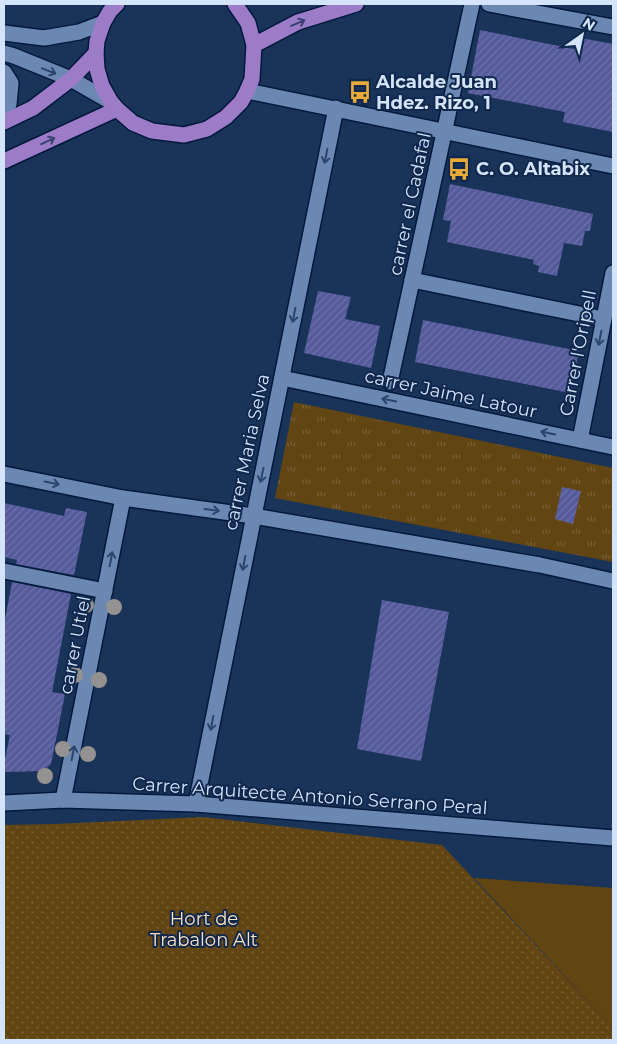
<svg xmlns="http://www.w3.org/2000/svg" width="617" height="1044" viewBox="0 0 617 1044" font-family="Montserrat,sans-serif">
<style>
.grass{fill:#614513}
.park{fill:url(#park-tufts)}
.garden{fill:url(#garden-dots)}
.building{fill:url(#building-hatch)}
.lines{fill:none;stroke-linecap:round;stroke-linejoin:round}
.street-casing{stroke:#03193c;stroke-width:18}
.primary-casing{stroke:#03193c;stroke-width:18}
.street{stroke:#6b88b3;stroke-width:15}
.primary{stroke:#9c7bc7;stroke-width:15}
.tree{fill:#949290}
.oneway{stroke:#3a4172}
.oneway2{stroke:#2b456c}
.labels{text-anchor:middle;stroke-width:4;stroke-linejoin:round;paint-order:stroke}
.poi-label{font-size:18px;font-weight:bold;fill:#d4e4fc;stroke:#10284d;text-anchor:start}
.street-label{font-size:18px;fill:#d4e4fc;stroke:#10284d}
.park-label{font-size:18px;fill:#f8e0bd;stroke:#10284d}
</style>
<defs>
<pattern id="park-tufts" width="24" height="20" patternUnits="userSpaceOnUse" patternTransform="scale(1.25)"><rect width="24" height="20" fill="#614513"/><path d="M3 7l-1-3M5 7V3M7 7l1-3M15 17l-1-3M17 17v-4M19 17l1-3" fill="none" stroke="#776036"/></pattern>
<pattern id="garden-dots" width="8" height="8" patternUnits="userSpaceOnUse" patternTransform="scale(1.25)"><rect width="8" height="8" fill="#614513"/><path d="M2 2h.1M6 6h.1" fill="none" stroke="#776036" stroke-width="1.8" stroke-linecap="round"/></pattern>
<pattern id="building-hatch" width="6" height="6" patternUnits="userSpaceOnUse" patternTransform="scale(1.25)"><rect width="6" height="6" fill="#555a9b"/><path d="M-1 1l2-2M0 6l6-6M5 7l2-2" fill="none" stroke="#6d72aa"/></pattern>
</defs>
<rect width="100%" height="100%" fill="#1a3358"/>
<path class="grass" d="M474,878L613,888V1028Z"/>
<path class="park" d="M294,402L613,468V562L275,498Z"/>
<path class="garden" d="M203,817L442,845L613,1028V1040H4V825L56,824Z"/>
<g class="building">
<path d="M480,30L579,50L581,38L613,44V132L563,122L565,112L468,93Z"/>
<path d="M450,184L593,214L590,231H585L582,246L564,243L557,276L538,272L539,266L533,264L534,260L447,242L451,221L443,220Z"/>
<path d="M318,291L351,297L345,319L380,326L371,368L304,353Z"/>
<path d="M423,320L579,351L570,393L415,362Z"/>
<path d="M562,487L581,491L573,524L555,519Z"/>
<path d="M4,503L64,516L66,508L87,512L74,575L16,564L17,560L4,557Z"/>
<path d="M12,582L71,594L52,692L65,694L51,764L43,771L4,772V764L10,735L4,734V625Z"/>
<path d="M382,600L449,612L421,761L357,749Z"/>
</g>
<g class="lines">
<defs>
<g id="street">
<path d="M489,4L613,27"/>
<path d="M4,33L44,38L79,32L103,23"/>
<path d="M4,53L14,56L71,79L111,102"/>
<path d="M4,72L11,83L9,104L4,116"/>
<path d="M247,91L613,166"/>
<path d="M412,280L594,317"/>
<path d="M282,378L613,447"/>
<path d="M390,382L472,4"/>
<path d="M580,440L613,273"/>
<path d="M4,474L123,498L253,516L540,565L613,581"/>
<path d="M4,571L105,591"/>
<path d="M63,800L123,498"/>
<path d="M4,803L63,800L196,804L613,838"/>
<path d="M196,804L336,108"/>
</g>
<g id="primary">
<path d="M117,4L110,11L103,23L97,41L96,53L97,69L102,86L111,102L117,109L133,123L152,131L184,135L207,129L226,117L241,102L247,91L252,79L254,45L248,23L235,4"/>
<path d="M254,45L298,22L356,4"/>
<path d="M4,122L33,108L71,79L96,53"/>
<path d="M4,161L117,109"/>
</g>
</defs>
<use href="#street" class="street-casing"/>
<use href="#primary" class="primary-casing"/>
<use href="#street" class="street"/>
<use href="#primary" class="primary"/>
</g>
<g class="tree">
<circle cx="86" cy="605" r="8"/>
<circle cx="114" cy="607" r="8"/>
<circle cx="75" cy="675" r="8"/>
<circle cx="99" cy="680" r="8"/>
<circle cx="63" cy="749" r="8"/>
<circle cx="88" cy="754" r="8"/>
<circle cx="45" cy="776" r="8"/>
</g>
<defs><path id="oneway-shaft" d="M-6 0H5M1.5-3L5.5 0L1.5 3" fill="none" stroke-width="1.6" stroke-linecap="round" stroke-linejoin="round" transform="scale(1.25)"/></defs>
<g class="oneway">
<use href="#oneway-shaft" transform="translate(298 23) rotate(-23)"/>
<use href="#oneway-shaft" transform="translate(48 141) rotate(-25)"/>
</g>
<g class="oneway2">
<use href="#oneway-shaft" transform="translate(49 71) rotate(21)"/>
<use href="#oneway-shaft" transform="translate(326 156) rotate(101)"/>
<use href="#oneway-shaft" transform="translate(294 315) rotate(101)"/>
<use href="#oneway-shaft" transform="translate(600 338) rotate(101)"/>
<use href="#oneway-shaft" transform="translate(389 400) rotate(-168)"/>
<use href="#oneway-shaft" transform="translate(548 433) rotate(-168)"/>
<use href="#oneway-shaft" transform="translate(262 475) rotate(102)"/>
<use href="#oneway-shaft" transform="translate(52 483) rotate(11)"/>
<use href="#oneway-shaft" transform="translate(212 510) rotate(8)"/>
<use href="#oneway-shaft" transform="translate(111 559) rotate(-79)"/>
<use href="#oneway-shaft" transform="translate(244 563) rotate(101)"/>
<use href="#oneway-shaft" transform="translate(212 723) rotate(101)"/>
<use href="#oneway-shaft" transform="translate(73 753) rotate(-79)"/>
</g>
<defs>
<symbol id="bus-bare" viewBox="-9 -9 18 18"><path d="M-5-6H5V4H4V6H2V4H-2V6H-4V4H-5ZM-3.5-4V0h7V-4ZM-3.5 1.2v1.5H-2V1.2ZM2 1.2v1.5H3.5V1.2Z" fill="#e9ab38" stroke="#10284d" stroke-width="2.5" paint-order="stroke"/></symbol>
</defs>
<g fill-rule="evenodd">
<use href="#bus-bare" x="344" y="76" width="32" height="32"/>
<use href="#bus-bare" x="443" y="153" width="32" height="32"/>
</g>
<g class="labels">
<g class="poi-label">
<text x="376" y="88">Alcalde Juan<tspan x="376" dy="21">Hdez. Rizo, 1</tspan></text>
<text x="476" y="175">C. O. Altabix</text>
</g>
<g class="street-label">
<text transform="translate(410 204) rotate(-78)" y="6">carrer el Cadafal</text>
<text transform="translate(578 353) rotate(-79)" y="6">Carrer l'Oripell</text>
<text transform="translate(451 394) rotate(12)" y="6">carrer Jaime Latour</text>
<text transform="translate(247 452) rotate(-78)" y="6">carrer Maria Selva</text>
<text transform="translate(75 645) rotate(-79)" y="6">carrer Utiel</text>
<text transform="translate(310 796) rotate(4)" y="6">Carrer Arquitecte Antonio Serrano Peral</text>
</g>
<g class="park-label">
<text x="204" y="925">Hort de<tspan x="204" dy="21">Trabalon Alt</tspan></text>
</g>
</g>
<rect width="617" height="1044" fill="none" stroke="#d4e4fc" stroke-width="10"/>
<g transform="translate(582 35) rotate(33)" stroke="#10284d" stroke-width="4" paint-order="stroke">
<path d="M0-4L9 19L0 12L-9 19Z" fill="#d4e4fc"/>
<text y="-8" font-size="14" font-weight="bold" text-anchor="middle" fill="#d4e4fc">N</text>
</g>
</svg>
